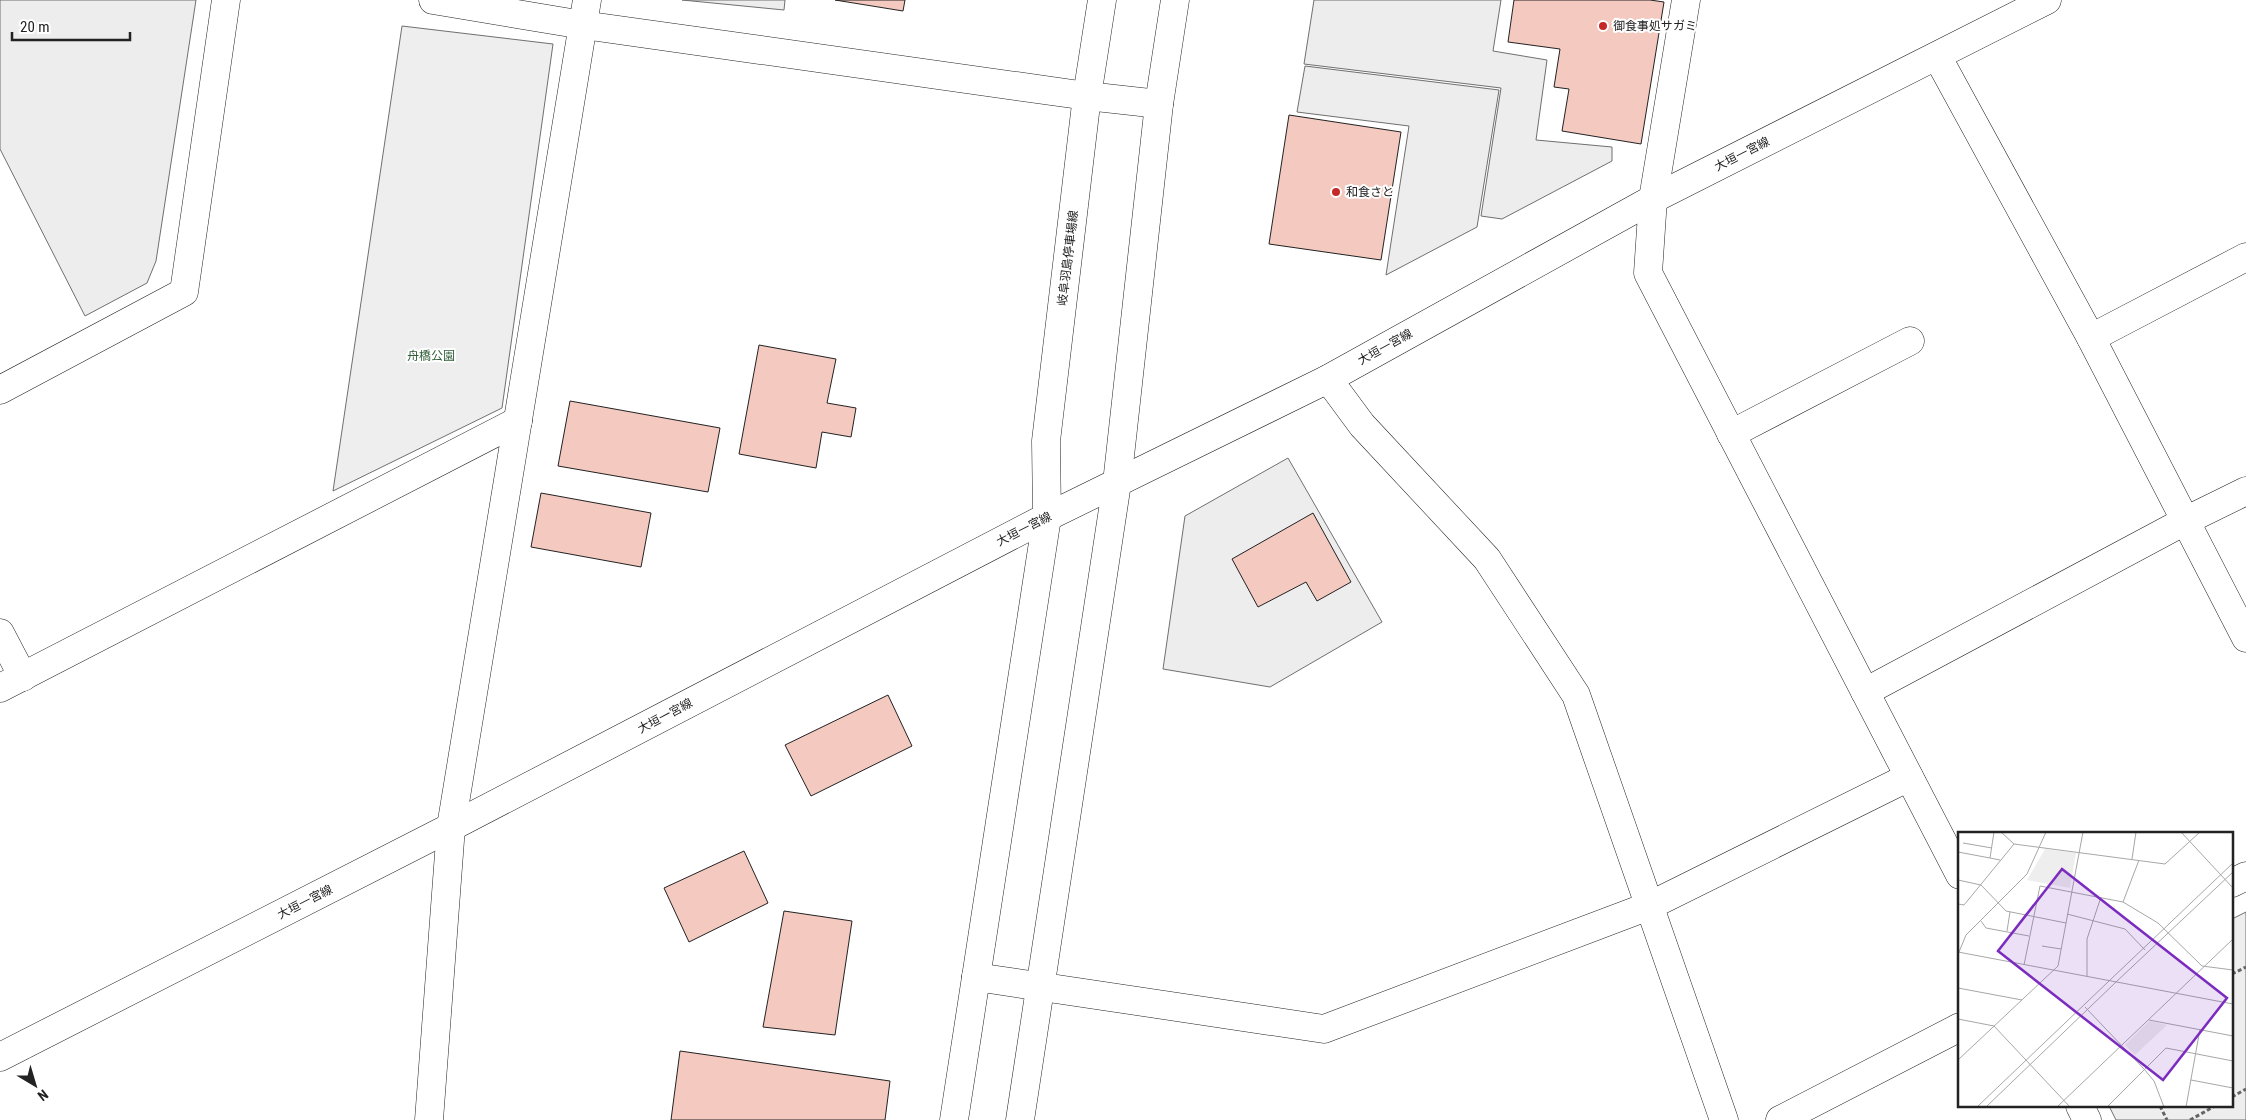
<svg xmlns="http://www.w3.org/2000/svg" width="2246" height="1120" viewBox="0 0 2246 1120" font-family="'Roboto Condensed','Noto Sans JP',sans-serif">
<style>
.green{fill:#eee;stroke:#6f6f6f}
.parking{fill:#ededed;stroke:#6f6f6f}
.building{fill:#f3c9c0;stroke:#222}
.lines{fill:none;stroke-linecap:round;stroke-linejoin:round}
.minor-casing{stroke:#222;stroke-width:29}
.tertiary-casing{stroke:#222;stroke-width:29}
.secondary-casing{stroke:#222;stroke-width:29}
.primary-casing{stroke:#222;stroke-width:29}
.path{stroke:#646464;stroke-width:3;stroke-dasharray:4 2.5;stroke-linecap:butt}
.minor{stroke:#fff;stroke-width:28}
.tertiary{stroke:#fff;stroke-width:28}
.secondary{stroke:#fff;stroke-width:28}
.primary{stroke:#fff;stroke-width:28}
.poi-dot{fill:#c62828;stroke:#fff;stroke-width:2}
.labels{text-anchor:middle;stroke-width:4;stroke-linejoin:round;paint-order:stroke}
.poi-label{font-size:12px;fill:#222;stroke:#fff;text-anchor:start}
.street-label{font-size:12px;fill:#222;stroke:#fff}
.park-label{font-size:12px;fill:#2f5e38;stroke:#fff}
.inset-road{fill:none;stroke:#a7a7a7;stroke-width:1}
.view{fill:#7b2cbf;fill-opacity:0.15;stroke:#7b2cbf;stroke-width:2.5}
.inset-edge{fill:none;stroke:#222;stroke-width:2.5}
</style>
<rect width="100%" height="100%" fill="#fff"/>
<g class="green">
<path d="M402,26L553,44L502,408L333,491Z"/>
<path d="M2246,912V1120H2116L2109,1106H2232V919Z"/>
</g>
<g class="parking">
<path d="M0,0H196L156,261L147,283L85,316L0,149Z"/>
<path d="M682,0H785L784,10Z"/>
<path d="M1314,0H1501L1493,51L1547,60L1536,140L1612,147V161L1502,219L1481,216L1501,88L1304,64Z"/>
<path d="M1305,66L1499,90L1477,227L1386,275L1409,126L1297,112Z"/>
<path d="M1288,458L1382,622L1270,687L1163,669L1185,516Z"/>
</g>
<g class="building">
<path d="M835,0H905L903,11Z"/>
<path d="M1514,0H1650L1664,2L1641,144L1562,131L1569,89L1554,87L1560,49L1508,42Z"/>
<path d="M1289,115L1401,132L1381,260L1269,244Z"/>
<path d="M759,345L836,359L827,403L856,408L851,437L822,432L816,468L739,454Z"/>
<path d="M570,401L720,428L708,492L558,466Z"/>
<path d="M541,493L651,513L641,567L531,547Z"/>
<path d="M1313,513L1351,582L1317,601L1306,582L1258,607L1232,559Z"/>
<path d="M888,695L912,746L811,796L785,745Z"/>
<path d="M744,851L768,903L689,942L664,888Z"/>
<path d="M784,911L852,921L835,1035L763,1027Z"/>
<path d="M680,1051L890,1081L885,1120H671Z"/>
</g>
<g class="lines">
<defs>
<g id="minor">
<path d="M433,0L583,25L1087,96L1159,104"/>
<path d="M1686,0L1653,199L1648,273L1960,875"/>
<path d="M1937,56L2091,338L2246,638"/>
<path d="M2091,338L2246,257"/>
<path d="M1328,379L1362,425L1487,559L1576,695L1724,1120"/>
<path d="M0,390L184,292L226,0"/>
<path d="M1731,434L1910,341"/>
<path d="M0,633L23,677"/>
<path d="M0,688L518,421"/>
<path d="M1865,692L2185,521L2246,491"/>
<path d="M2232,883L2246,876"/>
<path d="M976,977L1324,1029L1649,906L1909,777"/>
<path d="M2080,1106L2087,1120"/>
<path d="M429,1120L451,827L587,0"/>
<path d="M1780,1120L1960,1027"/>
</g>
<g id="tertiary">
<path d="M954,1120L1047,517"/>
<path d="M1020,1120L1117,483"/>
</g>
<g id="secondary">
<path d="M1117,483L1159,104L1175,0"/>
<path d="M1047,517L1046,441L1087,96L1102,0"/>
</g>
<path id="primary" d="M0,1057L451,827L1047,517L1328,379L1653,199L2047,0"/>
</defs>
<use href="#minor" class="minor-casing"/>
<use href="#tertiary" class="tertiary-casing"/>
<use href="#secondary" class="secondary-casing"/>
<use href="#primary" class="primary-casing"/>
<g class="path">
<path d="M2232,974L2246,967"/>
<path d="M2232,1097L2246,1089"/>
<path d="M2160,1106L2167,1120"/>
<path d="M2190,1120L2215,1106"/>
</g>
<use href="#minor" class="minor"/>
<use href="#tertiary" class="tertiary"/>
<use href="#secondary" class="secondary"/>
<use href="#primary" class="primary"/>
</g>
<g class="poi-dot">
<circle cx="1603" cy="26" r="5"/>
<circle cx="1336" cy="192" r="5"/>
</g>
<g class="labels">
<g class="poi-label">
<text x="1613" y="30">御食事処サガミ</text>
<text x="1346" y="196">和食さと</text>
</g>
<g class="street-label">
<text transform="translate(1742 154) rotate(-27)" y="4">大垣一宮線</text>
<text transform="translate(1068 258) rotate(-83)" y="4">岐阜羽島停車場線</text>
<text transform="translate(1385 347) rotate(-29)" y="4">大垣一宮線</text>
<text transform="translate(1024 529) rotate(-27)" y="4">大垣一宮線</text>
<text transform="translate(665 716) rotate(-28)" y="4">大垣一宮線</text>
<text transform="translate(305 902) rotate(-27)" y="4">大垣一宮線</text>
</g>
<g class="park-label">
<text x="431" y="360">舟橋公園</text>
</g>
</g>
<g transform="translate(1958 832)">
<rect width="275" height="275" fill="#fff"/>
<path d="M87,17L118,21L112,56L69,48ZM191,189L209,193L177,223L167,213Z" fill="#eee"/>
<path class="inset-road" d="M36,0L32,26L42,28M43,0L56,12L207,32L242,0M223,0L275,56M5,11L34,16M0,20L32,26M174,27L178,0M0,48L23,53L48,79L108,91M165,70L181,28M0,72L6,73L56,12M109,82L167,97L187,118M23,89L28,96L71,104M49,99L52,80M84,114L103,117M0,120L275,172M1,120L8,103L69,42L88,0M66,133L82,54L165,70L200,91L244,134L275,138M129,144V107L143,65M151,149L275,31M158,150L275,40M0,156L64,168M127,175L186,237L196,249L206,275M0,187L36,194L112,275M191,188L275,204M0,228L100,134L125,0M233,248L275,256M19,275L151,149M28,275L158,150M99,275L275,107M149,275L208,216L275,229M228,275L242,197"/>
<path class="view" d="M104,37L269,166L205,248L40,119Z"/>
<rect width="275" height="275" class="inset-edge"/>
</g>
<g transform="translate(35 1085) rotate(142)" stroke="#ffffff" stroke-width="4" paint-order="stroke">
<path d="M0-4L9 19L0 12L-9 19Z" fill="#222222"/>
<text y="-8" font-size="14" font-weight="bold" text-anchor="middle" fill="#222222">N</text>
</g>
<path d="M12 32v8h118v-8" fill="none" stroke="#222222" stroke-width="2.5"/>
<text x="20" y="32" font-size="15" fill="#222222" stroke="#ffffff" stroke-width="4" paint-order="stroke">20 m</text>
</svg>
